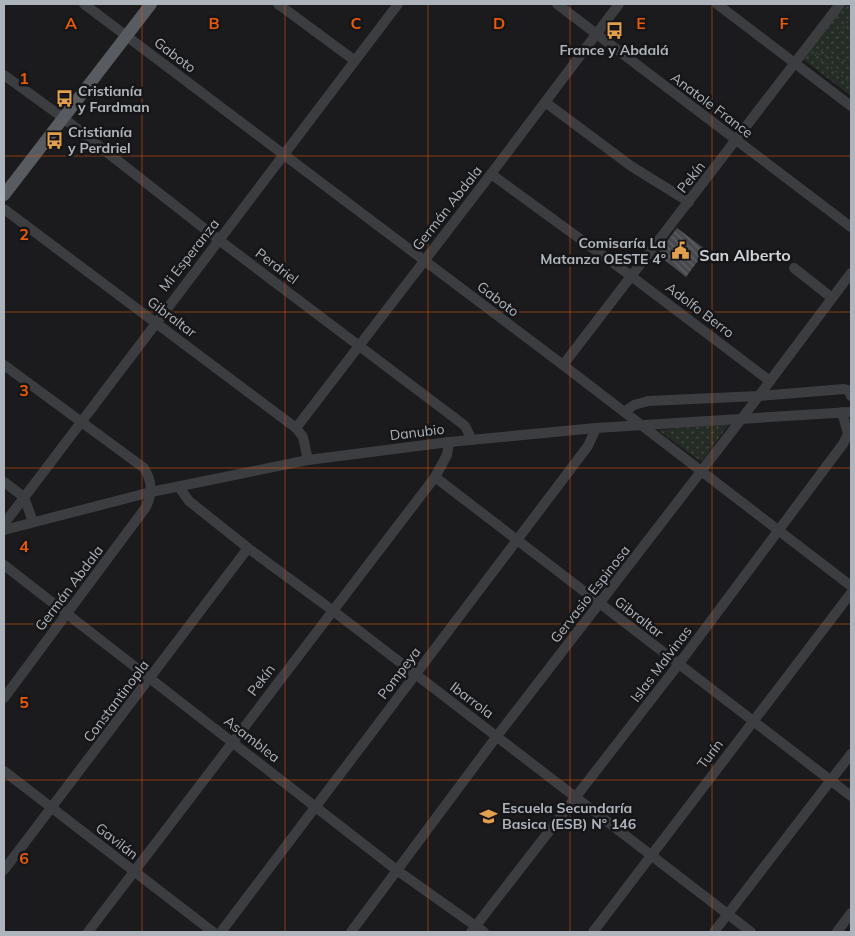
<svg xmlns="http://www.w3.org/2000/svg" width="855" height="936" viewBox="0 0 855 936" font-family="Mulish,sans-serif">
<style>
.park{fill:url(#park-dots)}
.building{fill:url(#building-back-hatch)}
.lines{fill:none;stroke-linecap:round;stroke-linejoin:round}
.path{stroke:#424448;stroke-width:1;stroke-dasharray:2.5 4;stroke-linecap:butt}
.minor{stroke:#3c3d41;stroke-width:10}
.major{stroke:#585b60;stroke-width:12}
.grid{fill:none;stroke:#e8590c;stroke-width:1;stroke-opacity:0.55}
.labels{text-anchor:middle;stroke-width:5;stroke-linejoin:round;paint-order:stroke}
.poi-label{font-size:14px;font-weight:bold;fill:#aeb4bb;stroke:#161618;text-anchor:start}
.street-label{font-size:14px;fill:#aeb4bb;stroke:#161618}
.quarter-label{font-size:16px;font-weight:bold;fill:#cfd2d7;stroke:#161618}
.grid-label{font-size:16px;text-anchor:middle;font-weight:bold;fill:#e8590c;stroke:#161618;stroke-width:5;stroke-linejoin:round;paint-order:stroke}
</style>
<defs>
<pattern id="park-dots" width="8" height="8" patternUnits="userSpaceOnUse" patternTransform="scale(1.25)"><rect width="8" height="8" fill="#252c25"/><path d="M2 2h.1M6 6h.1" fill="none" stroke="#424843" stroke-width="1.8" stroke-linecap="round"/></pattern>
<pattern id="building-back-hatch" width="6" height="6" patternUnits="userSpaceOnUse" patternTransform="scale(1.25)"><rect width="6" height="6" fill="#48494c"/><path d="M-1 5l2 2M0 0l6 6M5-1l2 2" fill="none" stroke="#606164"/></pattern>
</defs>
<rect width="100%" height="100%" fill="#1b1b1d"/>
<g class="park">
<path d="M842,4H851V96L800,57Z"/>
<path d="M729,424L703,460L700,461L658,430Z"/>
</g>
<path class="building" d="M677,228L706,250L686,277L657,254Z"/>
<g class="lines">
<g class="path">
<path d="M815,54L829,47L851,17"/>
<path d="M818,54L851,62"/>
<path d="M815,55L851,83"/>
</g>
<g class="minor">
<path d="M84,4L563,365L851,586"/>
<path d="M278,4L354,60"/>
<path d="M557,4L851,227"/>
<path d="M717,4L851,106"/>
<path d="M4,75L62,117L219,240L460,422L465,426L472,440"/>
<path d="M545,102L631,166L689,202"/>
<path d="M491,174L631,276L770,381"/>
<path d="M4,209L296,428L303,437L308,460"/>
<path d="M794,268L832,298"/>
<path d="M4,365L144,468C152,481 153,492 146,507L4,698"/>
<path d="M563,365L840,4"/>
<path d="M624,412L634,405L648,401L759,396L844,389L848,390L851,396"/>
<path d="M296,428L491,174L619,4"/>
<path d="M435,477L851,796"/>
<path d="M4,482L24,497L33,522"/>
<path d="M179,487L189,501L248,548L332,610L751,932"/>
<path d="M4,524L398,4"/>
<path d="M4,530L151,492L308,460L449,442L596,428L851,412"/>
<path d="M4,565L398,871L484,932"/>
<path d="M4,771L213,932"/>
<path d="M4,870L248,548"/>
<path d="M88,932L435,477L447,455L449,442"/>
<path d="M221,932L588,446L596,428"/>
<path d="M351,932L497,736L743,417L851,273"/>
<path d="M471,932L678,665L843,444L848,434L842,412"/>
<path d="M593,932L851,593"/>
<path d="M714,932L851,754"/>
<path d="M837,932L851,913"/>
</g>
<path class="major" d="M4,195L151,4"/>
</g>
<path class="grid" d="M142,4V932M285,4V932M428,4V932M570,4V932M712,4V932M4,156H851M4,312H851M4,468H851M4,624H851M4,780H851"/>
<defs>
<symbol id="bus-bare" viewBox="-9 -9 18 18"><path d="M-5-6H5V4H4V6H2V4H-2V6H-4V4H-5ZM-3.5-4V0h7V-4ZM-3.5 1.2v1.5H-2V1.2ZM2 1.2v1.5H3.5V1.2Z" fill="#e29f4d" stroke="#161618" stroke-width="2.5" paint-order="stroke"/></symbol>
<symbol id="civic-bare" viewBox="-9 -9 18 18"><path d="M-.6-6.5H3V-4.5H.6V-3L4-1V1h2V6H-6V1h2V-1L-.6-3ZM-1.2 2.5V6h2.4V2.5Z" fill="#e29f4d" stroke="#161618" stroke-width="2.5" paint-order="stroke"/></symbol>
<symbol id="school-bare" viewBox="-9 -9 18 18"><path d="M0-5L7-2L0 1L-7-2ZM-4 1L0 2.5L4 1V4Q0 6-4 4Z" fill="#e29f4d" stroke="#161618" stroke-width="2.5" paint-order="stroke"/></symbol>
</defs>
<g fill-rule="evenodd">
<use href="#bus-bare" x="602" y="18" width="25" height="25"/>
<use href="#bus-bare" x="52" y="86" width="25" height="25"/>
<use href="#bus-bare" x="42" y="128" width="25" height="25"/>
<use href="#civic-bare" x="668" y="238" width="25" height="25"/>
<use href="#school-bare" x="476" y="804" width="25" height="25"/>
</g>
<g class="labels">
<g class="poi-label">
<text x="614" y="55" text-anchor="middle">France y Abdalá</text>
<text x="78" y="96">Cristianía<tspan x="78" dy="16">y Fardman</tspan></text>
<text x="68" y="137">Cristianía<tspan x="68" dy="16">y Perdriel</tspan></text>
<text x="666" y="248" text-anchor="end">Comisaría La<tspan x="666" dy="16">Matanza OESTE 4°</tspan></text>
<text x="502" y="813">Escuela Secundaría<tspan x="502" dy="16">Basica (ESB) N° 146</tspan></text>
</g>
<g class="street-label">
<text transform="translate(175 55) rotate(37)" y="5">Gaboto</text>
<text transform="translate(712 105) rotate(37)" y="5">Anatole France</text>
<text transform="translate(691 177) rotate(-52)" y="5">Pekín</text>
<text transform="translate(447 208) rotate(-52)" y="5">Germán Abdala</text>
<text transform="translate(189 255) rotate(-52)" y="5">Mi Esperanza</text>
<text transform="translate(277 266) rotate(37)" y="5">Perdriel</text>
<text transform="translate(498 299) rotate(37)" y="5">Gaboto</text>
<text transform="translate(700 310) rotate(37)" y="5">Adolfo Berro</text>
<text transform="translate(172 317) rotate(37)" y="5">Gibraltar</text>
<text transform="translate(417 432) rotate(-7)" y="5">Danubio</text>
<text transform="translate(69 588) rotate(-53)" y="5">Germán Abdala</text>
<text transform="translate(590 594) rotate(-52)" y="5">Gervasio Espinosa</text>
<text transform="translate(639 617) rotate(38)" y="5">Gibraltar</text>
<text transform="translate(661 664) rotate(-53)" y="5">Islas Malvinas</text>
<text transform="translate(399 673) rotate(-53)" y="5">Pompeya</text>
<text transform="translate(261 680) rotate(-53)" y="5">Pekín</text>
<text transform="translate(472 700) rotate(37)" y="5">Ibarrola</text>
<text transform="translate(116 701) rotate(-53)" y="5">Constantinopla</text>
<text transform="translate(252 739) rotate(38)" y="5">Asamblea</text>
<text transform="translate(710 754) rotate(-53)" y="5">Turín</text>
<text transform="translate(117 841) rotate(38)" y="5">Gavilán</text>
</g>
<g class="quarter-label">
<text x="745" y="261">San Alberto</text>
</g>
</g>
<g class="grid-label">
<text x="71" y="29">A</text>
<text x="214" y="29">B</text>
<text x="356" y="29">C</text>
<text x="499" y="29">D</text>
<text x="641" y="29">E</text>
<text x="784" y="29">F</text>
<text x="24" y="84">1</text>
<text x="24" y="240">2</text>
<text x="24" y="396">3</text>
<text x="24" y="552">4</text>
<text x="24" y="708">5</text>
<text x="24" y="864">6</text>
</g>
<rect width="855" height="936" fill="none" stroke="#aeb4bb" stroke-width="10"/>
</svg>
